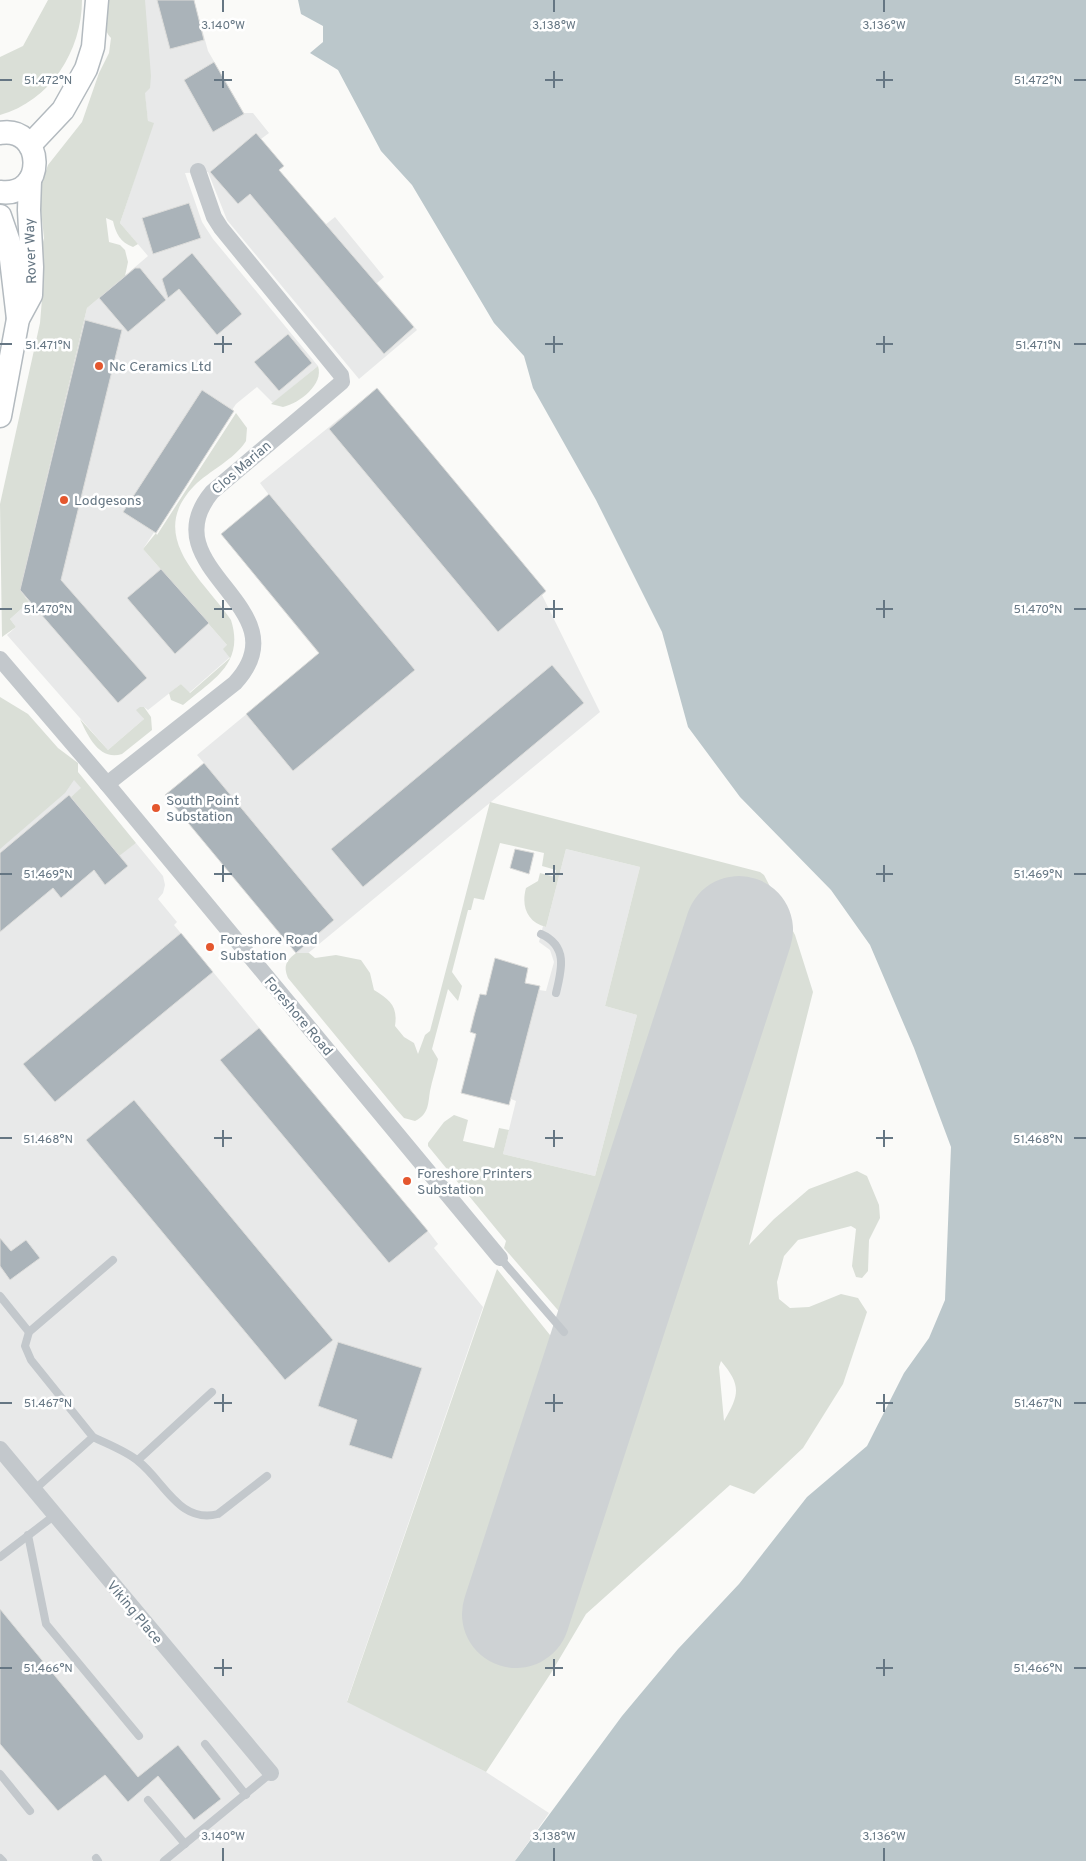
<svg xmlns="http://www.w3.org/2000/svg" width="1086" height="1861" viewBox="0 0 1086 1861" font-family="Overpass,sans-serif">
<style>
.built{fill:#e8e9e9}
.green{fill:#dadfd7;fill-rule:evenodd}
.water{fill:#bbc7cb}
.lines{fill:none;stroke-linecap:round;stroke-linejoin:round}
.runway{stroke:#ced2d4;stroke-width:108}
.building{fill:#aab3b9;stroke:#dcdcda}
.secondary-casing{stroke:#b3babf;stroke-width:25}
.lane{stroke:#c3c8cc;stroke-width:8}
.street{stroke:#c3c8cc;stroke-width:16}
.secondary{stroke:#fff;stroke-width:22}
.ticks{fill:none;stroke:#657683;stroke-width:2}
.poi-dot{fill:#e4572e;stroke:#fff;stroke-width:2}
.labels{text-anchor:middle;stroke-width:5;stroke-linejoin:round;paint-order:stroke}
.street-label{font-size:14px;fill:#657683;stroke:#fff}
.poi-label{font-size:14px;fill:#657683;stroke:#fff;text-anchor:start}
.ticks-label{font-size:12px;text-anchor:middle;fill:#657683;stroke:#fff;stroke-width:5;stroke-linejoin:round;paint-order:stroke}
</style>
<rect width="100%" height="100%" fill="#fafaf8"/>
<g class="built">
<path d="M134,0H194L208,51L244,113H253L269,133L261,139L284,166L251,193L325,225L335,217L384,277L377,283L417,330L359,379L227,220L208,172L185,173L202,222L213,239L318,366L273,403L257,387L236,404L232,410L234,411L143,549L227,645L230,657L189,693L181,684L148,710L144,707L137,710L144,719L108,750L7,635L16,627L10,619L29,602L20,590L87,308L148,256L120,223L153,123L148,122Z"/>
<path d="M377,388L546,592L542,595L600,712L301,959L165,795L204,763L197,755L319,654L221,534L269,495L260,483Z"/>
<path d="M71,776L82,788L71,797L119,855L136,843L163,876L165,885L163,893L158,899L177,922L174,925L428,1231L438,1244L434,1248L483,1307L347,1701L486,1772L549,1813L515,1861H0V834Z"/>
<path d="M566,849L640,867L605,1006L637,1015L595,1176L503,1154L516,1101L511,1099L539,990L546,991L554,962L550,950L539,942L543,926L546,927Z"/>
</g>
<g class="green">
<path d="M48,0H82C82,51 50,101 0,115V57L23,46Z"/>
<path d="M107,0H145L151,76L150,88L145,93L148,121L154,123L120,223L138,244L133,247C120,242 116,234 113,221L106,218L109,242L120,245L125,250L128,262L125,276L87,308L20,590L29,602L10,619L16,627L2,637L0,504L40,323L44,275L39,258L44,238L39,191L48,165L82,122L99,73L109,53L111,38C101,27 105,14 107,0Z"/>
<path d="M318,366C324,384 300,403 283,407L271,404Z"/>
<path d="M236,413L247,428L246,441C234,460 210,470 194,486C145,537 204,580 231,620C245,664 212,680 183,705L171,700L169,693L181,684L190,693L230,658L223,649L227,645L143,549L156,533L157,535Z"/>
<path d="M0,697L28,714L58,748L78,763V772L136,843L119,856L71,797L81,788L74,780L65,793L0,849Z"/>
<path d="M140,707H144L151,717L152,730L122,754C99,761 88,736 80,719L108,750L144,719L136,710Z"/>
<path d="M490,802L760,872L764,875L795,935L813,992L749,1245L774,1219L809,1189L857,1171L867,1176L879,1205L880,1218L869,1240L868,1271L862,1278L856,1277L852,1266L856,1229L851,1226L798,1240L784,1256L777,1282L779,1299L790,1308L809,1307L841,1294L858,1298L867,1312L843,1384L803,1448L754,1494L730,1485L586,1614L551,1673L486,1772L347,1702L497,1269L554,1340L563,1316L504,1248L506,1241L428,1146V1143L444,1122L454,1115L468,1120L463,1141L494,1148L499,1128L509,1130L503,1154L595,1176L637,1015L605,1006L640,867L566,849L546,927C527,922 521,906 526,888L538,881L540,873L555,877L556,870L542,866L544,853L500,843L484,900L474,898L471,910H468L452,972L462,986L458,1001L448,989L432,1049L438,1059C436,1070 432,1080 430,1091C428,1104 429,1114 415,1121L404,1118L396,1109L288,978C283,966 286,961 296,953H309L315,958L336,955L361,960L370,973L374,990C390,1000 398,1006 395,1026L404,1037L414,1043L418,1054L425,1035L430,1031ZM721,1361C741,1385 740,1394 724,1421L719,1367Z"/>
</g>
<path class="water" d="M298,0H1086V1861H515L622,1716L678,1649L739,1584L807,1497L867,1446L904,1373L929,1338L945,1300L951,1147L914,1048L870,945L831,890L740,797L688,727L662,632L596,500L533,388L524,356L494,323L412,185L381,151L338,70L310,53L323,42V26L301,14Z"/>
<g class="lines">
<path class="runway" d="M516,1614L739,930"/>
</g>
<g class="building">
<path d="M157,0H194L204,40L170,49Z"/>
<path d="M214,62L244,114L213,132L184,80Z"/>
<path d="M256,133L284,166L279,170L414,327L384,354L250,194L238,204L210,172Z"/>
<path d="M189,203L201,238L153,254L142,218Z"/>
<path d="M192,253L242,314L217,335L179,289L168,298L162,279Z"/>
<path d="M135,268H140L166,300L128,332L99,298Z"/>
<path d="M85,320L122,330L61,580L147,678L118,703L20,590Z"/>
<path d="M288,334L312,363L279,391L254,362Z"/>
<path d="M377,388L546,591L498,632L329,429Z"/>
<path d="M202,390L234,411L156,533L123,512Z"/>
<path d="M269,494L415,670L293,771L246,714L319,653L221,534Z"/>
<path d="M161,569L209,623L175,654L127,598Z"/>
<path d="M552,665L584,703L363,887L331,849Z"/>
<path d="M204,763L334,920L296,953L165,795Z"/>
<path d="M69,795L128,866L105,885L94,870L61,898L53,888L0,932V853Z"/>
<path d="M515,849L534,853L529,874L510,868Z"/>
<path d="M181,933L213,972L55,1102L23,1064Z"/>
<path d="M495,958L528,968L525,983L540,986L509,1105L461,1093L476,1034L470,1032L474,1016L480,994L486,995Z"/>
<path d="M259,1028L428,1231L389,1263L220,1060Z"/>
<path d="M134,1100L333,1340L285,1380L86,1140Z"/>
<path d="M0,1238L11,1251L26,1240L40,1258L10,1280L0,1266Z"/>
<path d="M338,1342L422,1368L392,1459L349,1445L357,1420L318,1406Z"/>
<path d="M0,1609L138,1777L178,1745L221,1799L194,1820L158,1776L128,1802L105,1775L58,1811L0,1744Z"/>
</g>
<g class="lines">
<defs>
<g id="secondary">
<path d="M0,133C44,125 48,198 0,192"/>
<path d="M30,145L63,110L86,69L93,47L97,0"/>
<path d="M0,216L9,242L18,319"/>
<path d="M0,416L18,319L31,295L32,267L29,210L30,180"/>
</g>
</defs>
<use href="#secondary" class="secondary-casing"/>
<g class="lane">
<path d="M541,934C568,946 562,969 556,993"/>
<path d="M500,1258L564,1332"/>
<path d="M0,1296L29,1332"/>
<path d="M93,1437C107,1444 126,1451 138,1461C164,1481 179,1524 218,1514L267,1476"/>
<path d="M138,1460L212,1392"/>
<path d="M34,1490L93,1437L31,1360L25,1346L29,1332L113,1260"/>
<path d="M28,1535L46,1624L139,1736"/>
<path d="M0,1557L55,1515"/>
<path d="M205,1744L246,1795"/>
<path d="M0,1774L30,1811"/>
<path d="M148,1800L185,1844"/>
<path d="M0,1858L3,1861"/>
<path d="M96,1858L98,1861"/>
<path d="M164,1861L271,1773"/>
</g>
<g class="street">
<path d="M0,659L107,784L500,1258"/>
<path d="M107,784L235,683C305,607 148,569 212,492L342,382L341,375L221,228L214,217L198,171"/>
<path d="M0,1449L271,1773"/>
</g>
<use href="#secondary" class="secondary"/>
</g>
<path class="ticks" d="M223,0V12M554,0V12M884,0V12M223,71V88M554,71V88M884,71V88M0,80H12M214,80H232M545,80H563M876,80H893M1074,80H1086M223,336V353M554,336V353M884,336V353M0,344H12M214,344H232M545,344H563M876,344H893M1074,344H1086M223,600V618M554,600V618M884,600V618M0,609H12M214,609H232M545,609H563M876,609H893M1074,609H1086M223,865V882M554,865V882M884,865V882M0,874H12M214,874H232M545,874H563M876,874H893M1074,874H1086M223,1130V1147M554,1130V1147M884,1130V1147M0,1138H12M214,1138H232M545,1138H563M876,1138H893M1074,1138H1086M223,1394V1412M554,1394V1412M884,1394V1412M0,1403H12M214,1403H232M545,1403H563M876,1403H893M1074,1403H1086M223,1659V1676M554,1659V1676M884,1659V1676M0,1668H12M214,1668H232M545,1668H563M876,1668H893M1074,1668H1086M223,1848V1861M554,1848V1861M884,1848V1861"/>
<g class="poi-dot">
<circle cx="99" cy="366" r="5"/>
<circle cx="64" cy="500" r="5"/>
<circle cx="156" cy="808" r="5"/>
<circle cx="210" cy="947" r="5"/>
<circle cx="407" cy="1181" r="5"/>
</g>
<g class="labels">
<g class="street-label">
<text transform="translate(30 251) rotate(-92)" y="5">Rover Way</text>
<text transform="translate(241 467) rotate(-41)" y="5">Clos Marian</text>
<text transform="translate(299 1016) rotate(50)" y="5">Foreshore Road</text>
<text transform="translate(135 1612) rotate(50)" y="5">Viking Place</text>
</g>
<g class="poi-label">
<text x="109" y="371">Nc Ceramics Ltd</text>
<text x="74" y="505">Lodgesons</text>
<text x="166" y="805">South Point<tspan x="166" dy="16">Substation</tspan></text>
<text x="220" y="944">Foreshore Road<tspan x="220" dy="16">Substation</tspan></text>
<text x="417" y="1178">Foreshore Printers<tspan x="417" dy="16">Substation</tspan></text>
</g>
</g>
<g class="ticks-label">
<text x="223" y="29">3.140°W</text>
<text x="554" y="29">3.138°W</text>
<text x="884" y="29">3.136°W</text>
<text x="48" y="84">51.472°N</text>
<text x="1038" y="84">51.472°N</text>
<text x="48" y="349">51.471°N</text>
<text x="1038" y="349">51.471°N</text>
<text x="48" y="613">51.470°N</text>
<text x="1038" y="613">51.470°N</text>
<text x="48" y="878">51.469°N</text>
<text x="1038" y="878">51.469°N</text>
<text x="48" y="1143">51.468°N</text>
<text x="1038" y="1143">51.468°N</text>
<text x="48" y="1407">51.467°N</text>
<text x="1038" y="1407">51.467°N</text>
<text x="48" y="1672">51.466°N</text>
<text x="1038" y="1672">51.466°N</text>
<text x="223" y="1840">3.140°W</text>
<text x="554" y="1840">3.138°W</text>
<text x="884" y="1840">3.136°W</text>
</g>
</svg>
